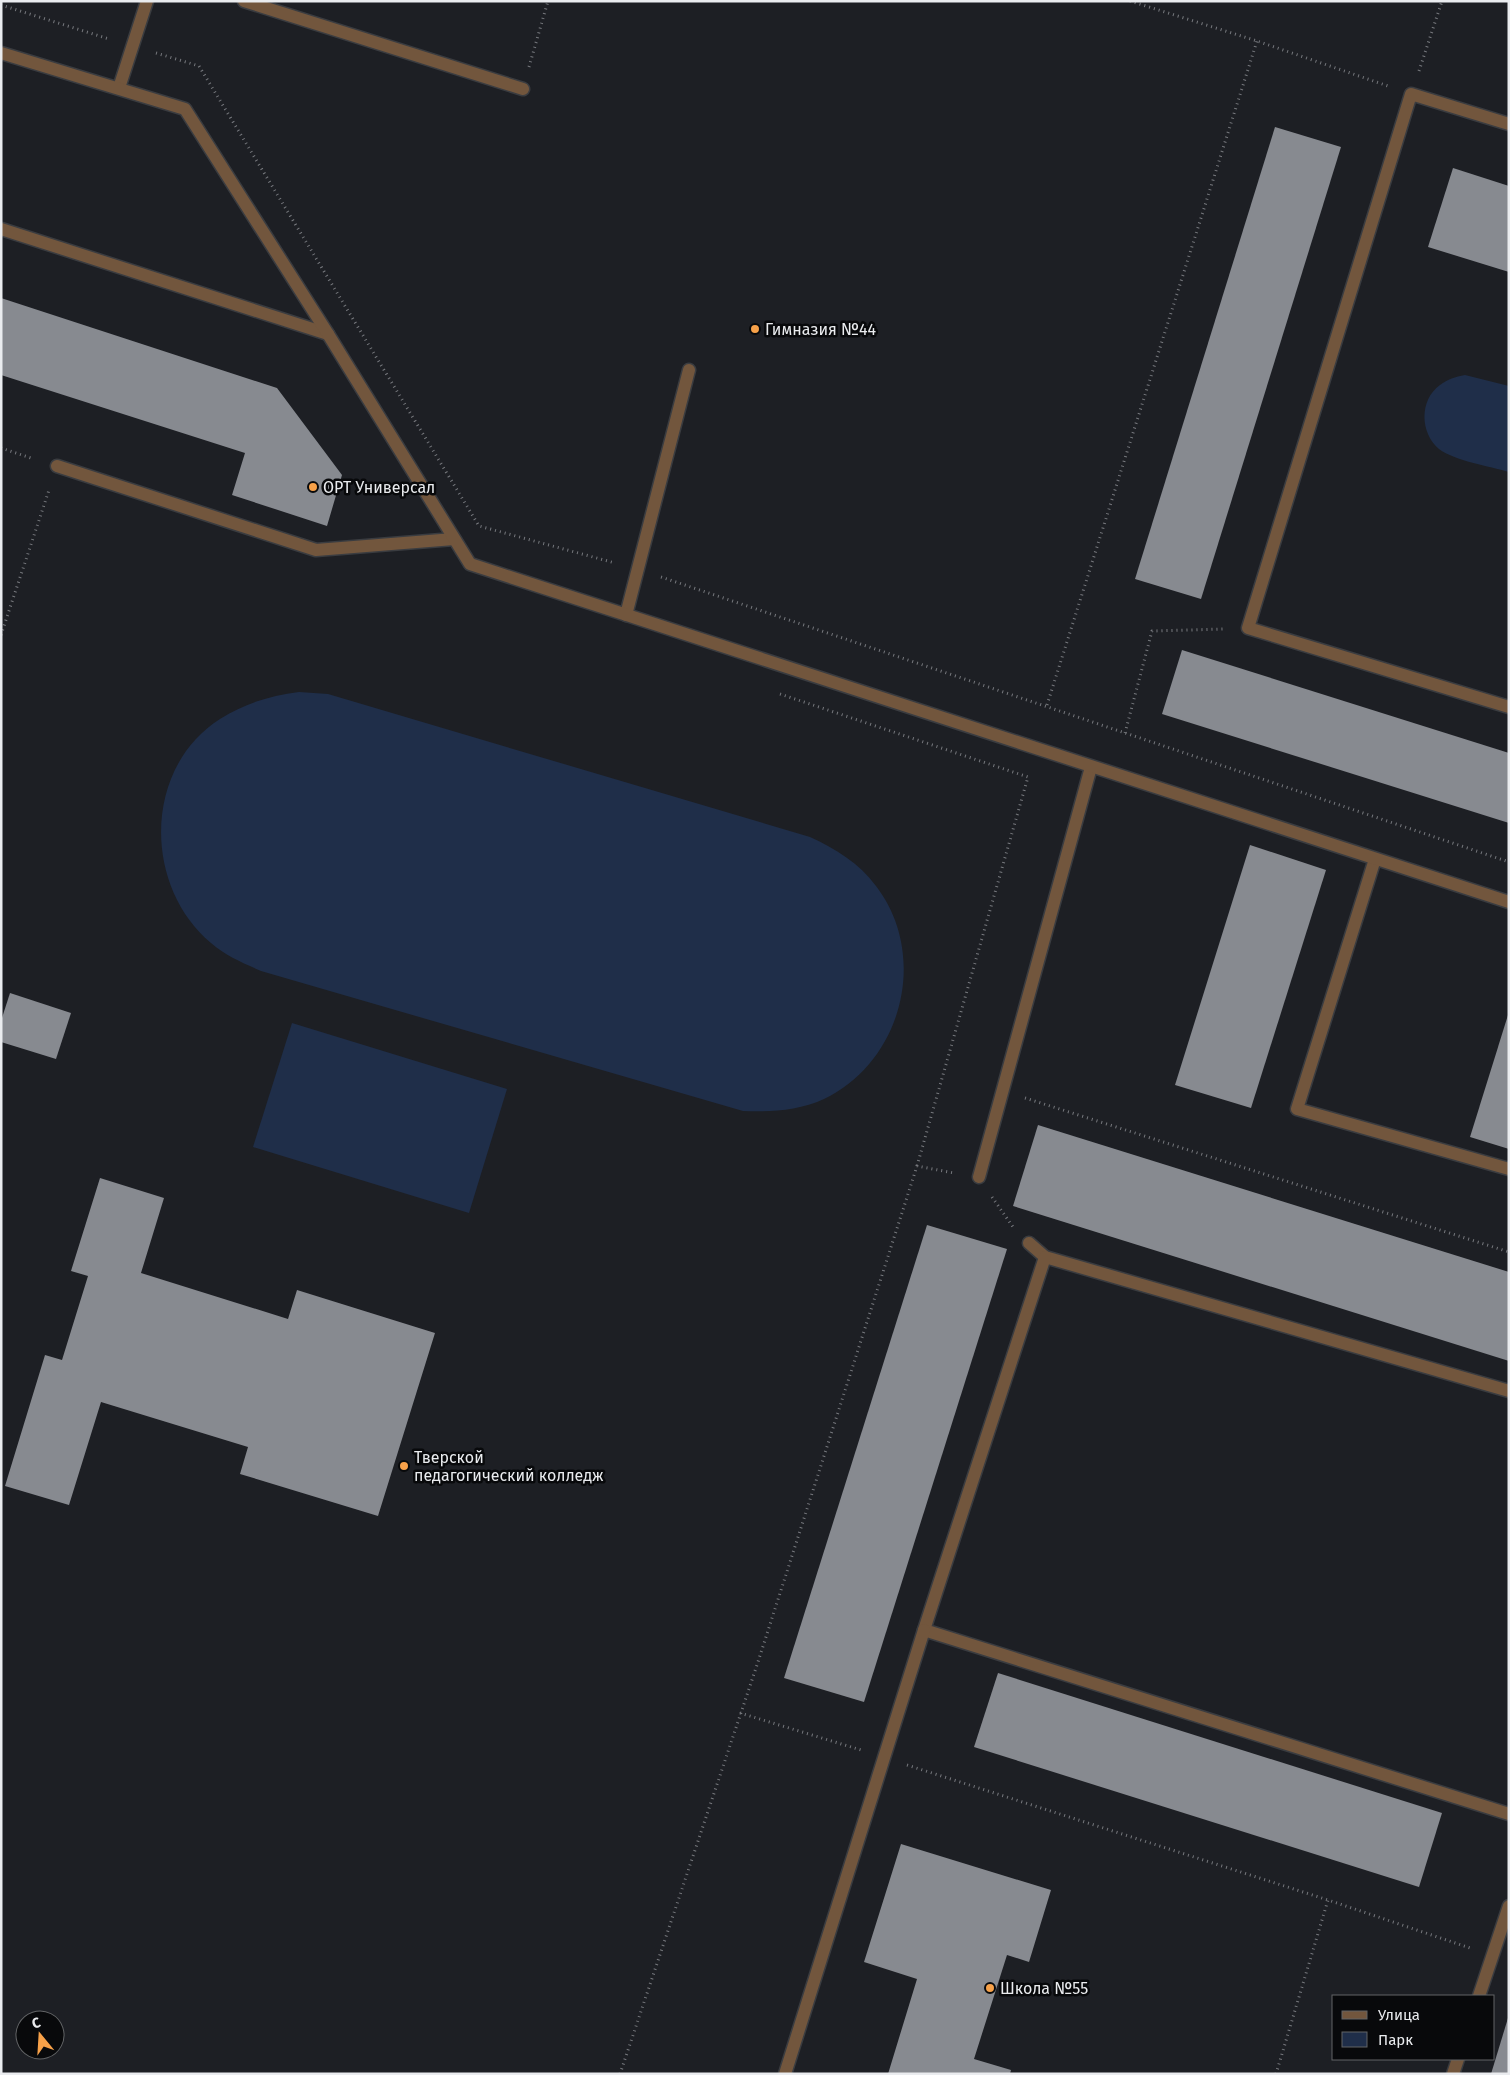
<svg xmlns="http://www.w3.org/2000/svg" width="1510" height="2075" viewBox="0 0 1510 2075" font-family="'Fira Sans',sans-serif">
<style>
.green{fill:#1f2e49}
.building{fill:#878a90}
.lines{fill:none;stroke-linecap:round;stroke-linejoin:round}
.lane-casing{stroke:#3a3c40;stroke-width:15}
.street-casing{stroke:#3a3c40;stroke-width:15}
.path{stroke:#77797e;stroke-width:3;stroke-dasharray:1 4;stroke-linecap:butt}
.lane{stroke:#72563d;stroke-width:12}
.street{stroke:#72563d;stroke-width:12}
.poi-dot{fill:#f7a149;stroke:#08090b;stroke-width:2}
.labels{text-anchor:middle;stroke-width:5;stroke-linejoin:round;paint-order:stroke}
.poi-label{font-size:16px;fill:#eaecef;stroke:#08090b;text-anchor:start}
</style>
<rect width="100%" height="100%" fill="#1d1f24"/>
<g class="green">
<path d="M1465,375L1509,386V472C1489,466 1455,461 1439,449C1420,433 1419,400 1440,385C1448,379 1455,377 1465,375Z"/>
<path d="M299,692L328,694L355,702L810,837C836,849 859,863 876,886C929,955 903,1061 824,1099C798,1111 770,1112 743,1111L261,971C243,963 226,956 211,943C143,886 143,768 220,719C245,703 270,696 299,692Z"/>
<path d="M292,1023L507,1089L469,1213L253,1147Z"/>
</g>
<g class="building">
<path d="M1275,127L1341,147L1201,599L1135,579Z"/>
<path d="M1453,168L1509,186V272L1428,247Z"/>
<path d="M1,298L277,388L342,475L327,526L232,495L245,453L1,375Z"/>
<path d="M1182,650L1509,753V823L1162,714Z"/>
<path d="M1250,845L1326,870L1251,1108L1175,1085Z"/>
<path d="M10,993L71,1013L56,1059L1,1042V1021Z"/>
<path d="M1508,1015H1509V1149L1470,1137Z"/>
<path d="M1038,1125L1509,1272V1361L1013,1206Z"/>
<path d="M100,1178L164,1198L141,1273L288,1319L297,1290L435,1333L378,1516L240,1474L248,1447L101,1402L69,1505L5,1486L45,1355L62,1360L88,1276L71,1271Z"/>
<path d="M927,1225L1007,1249L864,1702L784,1678Z"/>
<path d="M998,1673L1442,1813L1419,1887L974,1747Z"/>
<path d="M901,1844L1051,1890L1029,1962L1007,1955L974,2059L1011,2070L1010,2074H888L917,1979L864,1962Z"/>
<path d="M1508,2018L1509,2074H1491Z"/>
</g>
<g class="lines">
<defs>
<g id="lane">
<path d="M244,1L523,89"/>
<path d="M119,88L147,1"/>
<path d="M1509,124L1411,94L1248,628L1509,707"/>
<path d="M1,229L328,334"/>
<path d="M57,466L316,550L454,539"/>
<path d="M626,615L689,370"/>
<path d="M1375,859L1297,1109L1509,1169"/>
<path d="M979,1177L1091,767"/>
<path d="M1029,1243L1045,1257L1509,1391"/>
<path d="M1045,1257L924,1630L1509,1814"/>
<path d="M1479,1996L1509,1906"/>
<path d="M785,2074L924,1630"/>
<path d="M1453,2074L1458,2059"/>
</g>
<path id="street" d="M1,53L185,109L328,334L470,564L1509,902"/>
</defs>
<use href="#lane" class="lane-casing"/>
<use href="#street" class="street-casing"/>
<g class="path">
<path d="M1130,1L1257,41L1388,86"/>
<path d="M1,5L109,39"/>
<path d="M156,53L199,66L479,526L615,563"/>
<path d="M529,67L548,1"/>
<path d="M1419,71L1442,1"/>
<path d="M1,448L34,459"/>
<path d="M661,577L1509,862"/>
<path d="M1,635L49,490"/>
<path d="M780,694L1028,777L917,1166"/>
<path d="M1047,705L1257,41"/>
<path d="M1125,733L1152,631L1225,629"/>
<path d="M1025,1098L1509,1252"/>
<path d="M992,1197L1013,1227"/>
<path d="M740,1713L861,1750"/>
<path d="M907,1765L1328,1900"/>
<path d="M620,2074L757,1665L917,1166L954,1173"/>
<path d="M1276,2074L1328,1900L1470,1948"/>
</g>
<use href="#lane" class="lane"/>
<use href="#street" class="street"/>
</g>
<g class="poi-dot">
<circle cx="755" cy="329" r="5"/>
<circle cx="313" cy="487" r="5"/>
<circle cx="404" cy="1466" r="5"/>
<circle cx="990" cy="1988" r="5"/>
</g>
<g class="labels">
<g class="poi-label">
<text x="765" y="335">Гимназия №44</text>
<text x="323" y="493">ОРТ Универсал</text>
<text x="414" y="1463">Тверской<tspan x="414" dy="18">педагогический колледж</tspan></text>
<text x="1000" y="1994">Школа №55</text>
</g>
</g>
<rect width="1510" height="2075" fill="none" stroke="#eaecef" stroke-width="5"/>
<rect x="1332" y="1995" width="162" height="65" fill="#08090b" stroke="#626466"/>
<rect x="1342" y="2011" width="25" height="8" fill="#72563d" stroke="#626466"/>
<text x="1378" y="2020" font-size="15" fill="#eaecef">Улица</text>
<rect x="1342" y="2032" width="25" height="15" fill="#1f2e49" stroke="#626466"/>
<text x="1378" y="2045" font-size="15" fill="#eaecef">Парк</text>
<g transform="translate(40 2035) rotate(342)"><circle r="24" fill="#08090b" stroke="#626466"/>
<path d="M0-4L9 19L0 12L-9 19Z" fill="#f7a149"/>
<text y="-8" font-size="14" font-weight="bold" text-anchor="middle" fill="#eaecef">С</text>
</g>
</svg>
